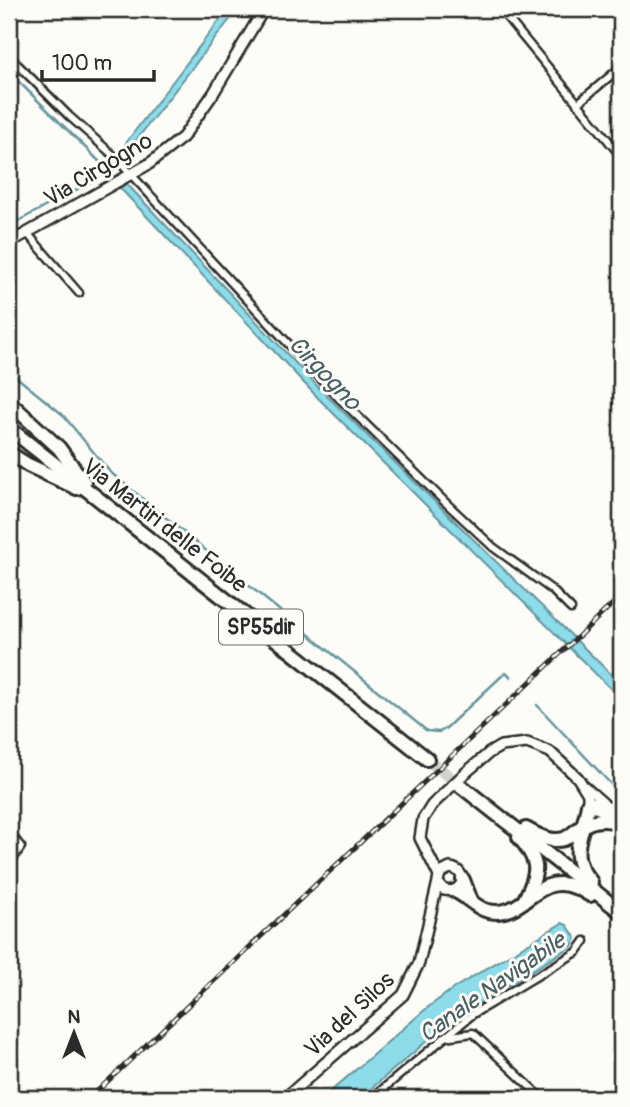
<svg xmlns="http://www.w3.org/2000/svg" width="630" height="1107" viewBox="0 0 630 1107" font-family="Pangolin,sans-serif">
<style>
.water{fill:#8cdce9;stroke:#65959d;stroke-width:2}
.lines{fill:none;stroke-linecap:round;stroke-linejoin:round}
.stream{stroke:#65959d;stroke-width:2.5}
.canal{stroke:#8cdce9;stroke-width:8}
.highway-tunnel{stroke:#d3d2ce;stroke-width:12;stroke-dasharray:12 6;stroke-linecap:butt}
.street-casing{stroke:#2b2b2b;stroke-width:11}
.secondary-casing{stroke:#2b2b2b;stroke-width:14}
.highway-casing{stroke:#2b2b2b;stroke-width:18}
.street{stroke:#fdfcf7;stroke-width:6}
.secondary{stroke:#fdfcf7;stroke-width:9}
.highway{stroke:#fdfcf7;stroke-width:12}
.rail-casing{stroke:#2b2b2b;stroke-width:5}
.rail{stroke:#fdfcf7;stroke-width:2.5;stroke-dasharray:8;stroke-linecap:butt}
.labels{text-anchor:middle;stroke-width:6;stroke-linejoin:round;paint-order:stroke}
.shield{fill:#fdfcf7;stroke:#6a6a68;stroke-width:2}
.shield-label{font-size:21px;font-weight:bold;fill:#2b2b2b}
.street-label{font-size:23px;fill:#2b2b2b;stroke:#fdfcf7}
.water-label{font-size:24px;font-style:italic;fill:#486064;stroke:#fdfcf7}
</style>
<rect width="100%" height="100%" fill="#fdfcf7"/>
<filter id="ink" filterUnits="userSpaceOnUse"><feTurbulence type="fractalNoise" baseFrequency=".0143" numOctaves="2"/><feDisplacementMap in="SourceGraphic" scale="14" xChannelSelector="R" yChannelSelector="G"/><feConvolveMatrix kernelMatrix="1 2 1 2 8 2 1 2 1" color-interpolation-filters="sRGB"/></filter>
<g filter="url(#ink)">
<g class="water">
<path d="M228,9H238L130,148L125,144Z"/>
<path d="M126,183L321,390L621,684V699L320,400L120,188Z"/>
<path d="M562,923L567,925L576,938L572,946L465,1012L427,1041L360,1098H323L427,1008L454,988Z"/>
</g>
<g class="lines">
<g class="stream">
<path d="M9,72L117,179"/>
<path d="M9,226L91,182"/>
<path d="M9,371L62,414L110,472L427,731L439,732L445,729L506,672L511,677"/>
<path d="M537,705L621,795"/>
</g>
<path class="canal" d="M105,173L110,169"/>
<path class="highway-tunnel" d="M427,759L461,786"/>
<defs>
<g id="street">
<path d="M500,9L621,156"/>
<path d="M9,56L69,116L113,155L335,394L446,503L493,547L552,590L571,609"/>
<path d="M577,104L621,67"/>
<path d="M27,233L79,293"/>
<path d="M586,786L604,802"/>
<path d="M590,806L611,818"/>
<path d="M9,832L21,847L9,865"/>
<path d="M444,1037L473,1033L542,1098"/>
<path d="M372,1098L473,1014L577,952L585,941"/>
</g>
<g id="secondary">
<path d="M9,243L149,164L183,137L213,94L264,9"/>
<path d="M439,876L420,838L423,819L432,805L463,775L489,753L501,746L527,743L550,752L578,778L588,794V804"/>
<path d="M285,1098L403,995L419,963L440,873L450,868C459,869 463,875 462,883L455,891L444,890L439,884"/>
</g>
<g id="highway">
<path d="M9,402L59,448L84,482"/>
<path d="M9,428L427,759"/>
<path d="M9,453L28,465L77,488"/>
<path d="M461,786L621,912"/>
<path d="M526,829C537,835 550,843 564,839C571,836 576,830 583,826C595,818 608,819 621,823"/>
<path d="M519,837C539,861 540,871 525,899"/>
<path d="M463,880L471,901"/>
<path d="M591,882C565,854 584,835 588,804L598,803L611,811"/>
<path d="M455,891C467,896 475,908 488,911C530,920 537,860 590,895"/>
</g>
</defs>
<use href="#street" class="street-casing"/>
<use href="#secondary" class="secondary-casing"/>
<use href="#highway" class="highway-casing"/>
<use href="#street" class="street"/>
<use href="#secondary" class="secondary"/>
<use href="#highway" class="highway"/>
<defs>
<path id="rail" d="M90,1098L621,596"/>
</defs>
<use href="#rail" class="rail-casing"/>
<use href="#rail" class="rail"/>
</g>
</g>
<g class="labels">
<rect class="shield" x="219" y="609.5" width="84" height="35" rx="5"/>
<g class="shield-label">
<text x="261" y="634">SP55dir</text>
</g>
<g class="street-label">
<text transform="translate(98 169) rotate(-31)" y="8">Via Cirgogno</text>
<text transform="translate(165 525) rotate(38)" y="8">Via Martiri delle Foibe</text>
<text transform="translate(349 1014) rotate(-43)" y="8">Via del Silos</text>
</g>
<g class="water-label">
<text transform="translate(325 373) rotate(46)" y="8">Cirgogno</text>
<text transform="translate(492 987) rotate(-35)" y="8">Canale Navigabile</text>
</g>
</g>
<rect width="630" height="1107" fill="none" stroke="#fdfcf7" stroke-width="35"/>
<rect x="18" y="18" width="595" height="1072" fill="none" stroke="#2b2b2b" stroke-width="2.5" filter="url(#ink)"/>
<g transform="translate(74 1033)" stroke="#fdfcf7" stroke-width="5" paint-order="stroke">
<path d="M0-5L12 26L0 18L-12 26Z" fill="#2b2b2b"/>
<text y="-10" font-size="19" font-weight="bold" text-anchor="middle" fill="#2b2b2b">N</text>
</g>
<path d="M42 70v10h112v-10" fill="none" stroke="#2b2b2b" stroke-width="3.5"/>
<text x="52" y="70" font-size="21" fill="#2b2b2b" stroke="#fdfcf7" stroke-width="5" paint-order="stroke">100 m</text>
</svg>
